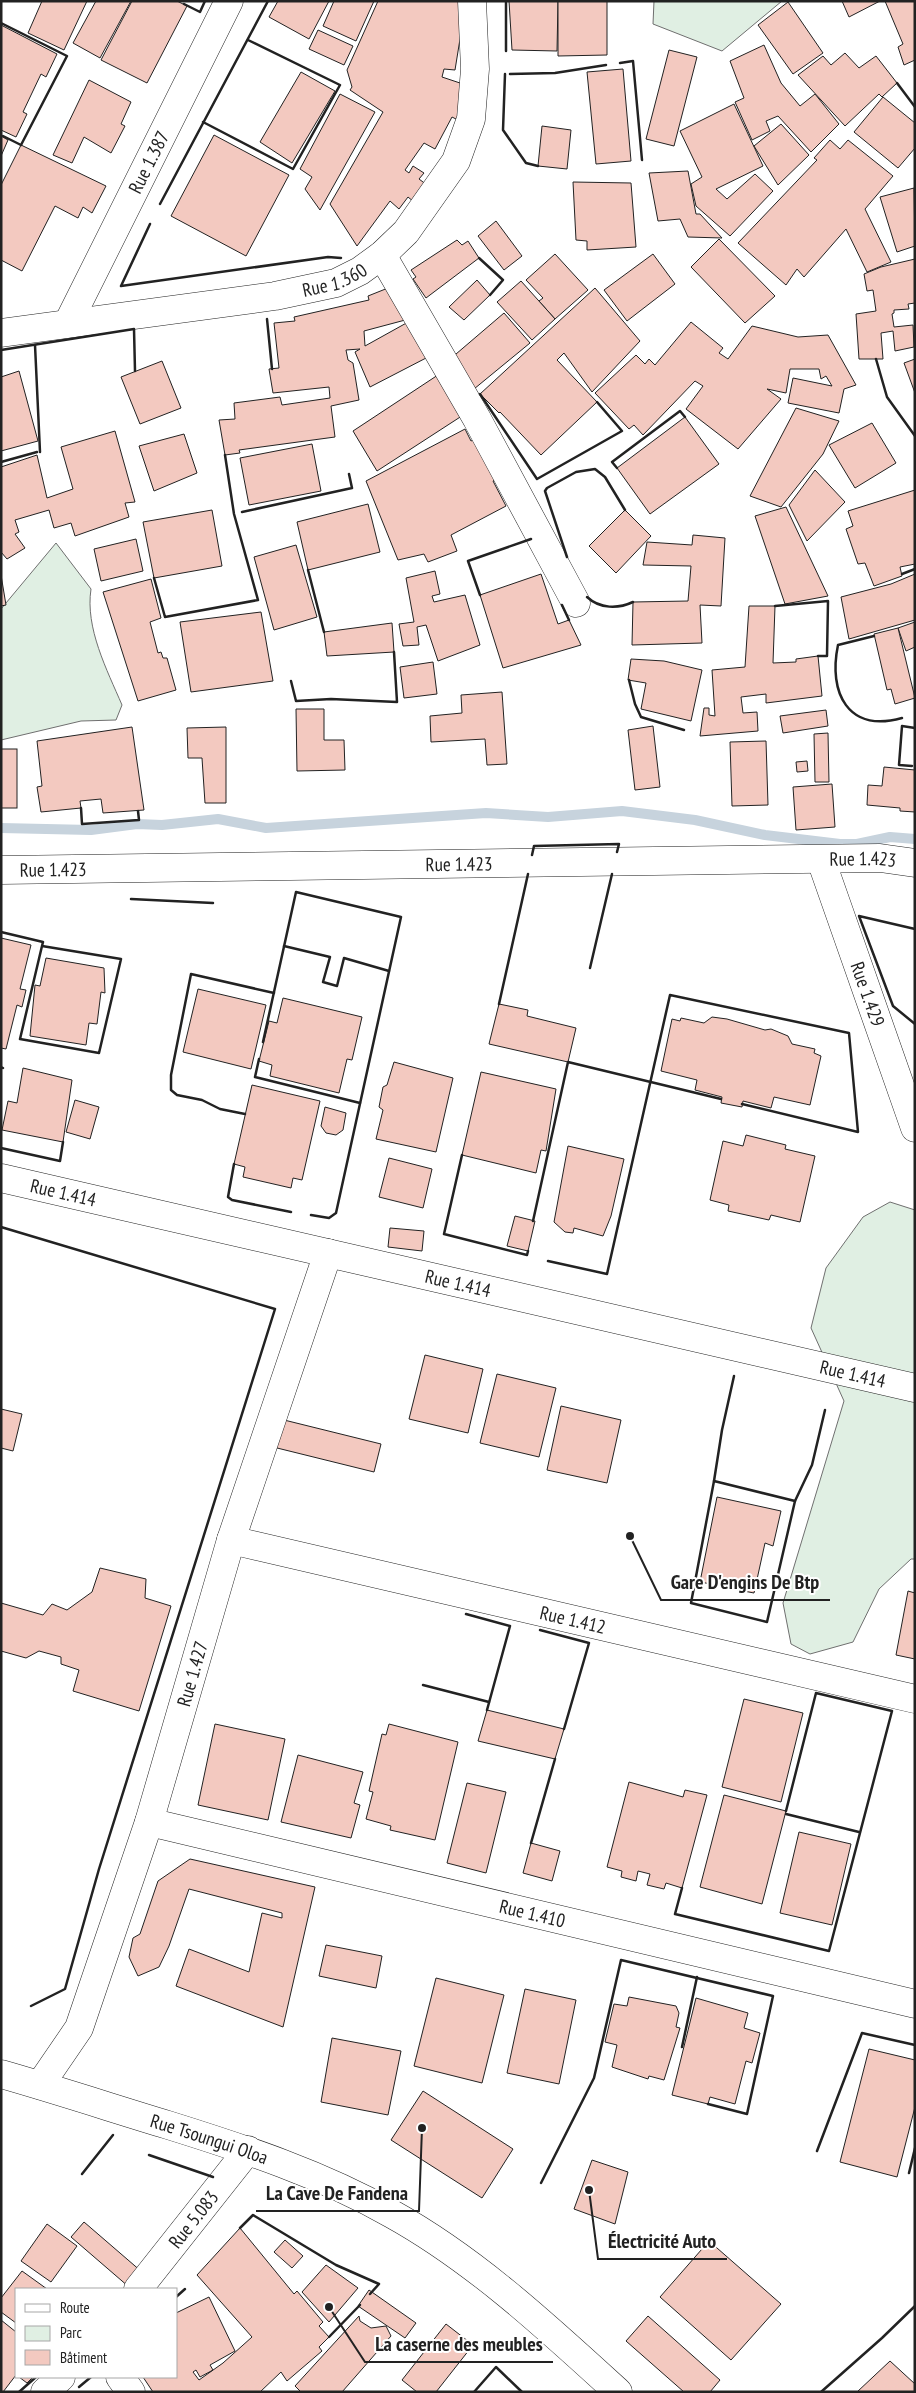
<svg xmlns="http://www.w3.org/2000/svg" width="916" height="2393" viewBox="0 0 916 2393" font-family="'PT Sans Narrow',sans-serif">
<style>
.green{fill:#e0efe3;stroke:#6f6f6f}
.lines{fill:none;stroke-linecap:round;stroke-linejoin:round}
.stream{stroke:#c7d3dd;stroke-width:10}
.building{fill:#f3c9c0;stroke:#222}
.street-casing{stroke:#222;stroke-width:29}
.primary-casing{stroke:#222;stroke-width:29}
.street{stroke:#fff;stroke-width:28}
.primary{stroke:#fff;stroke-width:28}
.wall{stroke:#222;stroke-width:2.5}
.labels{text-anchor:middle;stroke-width:4;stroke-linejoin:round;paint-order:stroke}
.street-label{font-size:19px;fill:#222;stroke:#fff}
.leader{fill:none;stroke:#222;stroke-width:2}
.callout-dot{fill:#222;stroke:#fff;stroke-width:2}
.callout-label{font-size:20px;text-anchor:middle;font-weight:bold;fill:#222;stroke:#fff;stroke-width:4;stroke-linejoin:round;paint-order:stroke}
</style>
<rect width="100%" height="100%" fill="#fff"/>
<g class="green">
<path d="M654,1H782L722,51L653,24Z"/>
<path d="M56,543L91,589C85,628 107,670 122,705L116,720L81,721L1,740V609Z"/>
<path d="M890,1202L915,1210V1559H911L879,1589L853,1642L810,1654L791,1644L783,1603L844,1401L811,1328L826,1268L863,1217Z"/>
</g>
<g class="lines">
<path class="stream" d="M1,828L91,830L137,824L162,825L218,819L266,828L486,813L548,817L622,811L695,820L765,835L840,844H857L890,837L915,839"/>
</g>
<g class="building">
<path d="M42,1H87L64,50L28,33Z"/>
<path d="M96,1H131L100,58L73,43Z"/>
<path d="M132,1H177L187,6L147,83L101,60Z"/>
<path d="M278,1H329L309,39L269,17Z"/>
<path d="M334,1H374L356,41L323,26Z"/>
<path d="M378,1H460V39L455,70L444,69L442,77L466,85L460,121L452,117L435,149L424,143L405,170L409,173L413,166L424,173L419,179L427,185L414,202L408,197L399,209L390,201L357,246L330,204L383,112L350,90L352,87L347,70Z"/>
<path d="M509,1H558L557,51L512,50Z"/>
<path d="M558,1H607V55L558,56Z"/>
<path d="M842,1H880L849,17Z"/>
<path d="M885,1H915V60L904,65L898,47L903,44Z"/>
<path d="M788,2L823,53L793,74L758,25Z"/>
<path d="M1,25L57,54L46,77L41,74L23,112L27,114L16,137L1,130Z"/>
<path d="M318,30L353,46L344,65L309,49Z"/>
<path d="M764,45L781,83L800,106L815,94L839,124L811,152L778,116L766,121L770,131L752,140L735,102L744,98L730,61Z"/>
<path d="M669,50L697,57L674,146L646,139Z"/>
<path d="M845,53L859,68L876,56L897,83L882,97L879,94L845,126L798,75L823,56L831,65Z"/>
<path d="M623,69L631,161L596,164L587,72Z"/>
<path d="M301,72L335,91L292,163L260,142Z"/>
<path d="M89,80L131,102L121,124L125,126L111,153L84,137L72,163L53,155Z"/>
<path d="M340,94L375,112L320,210L305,189L312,177L300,169Z"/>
<path d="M883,97L915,123V148L898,168L854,132Z"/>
<path d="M734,104L763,166L716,189L727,199L755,174L773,191L730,236L696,206L691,184L702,177L680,131Z"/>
<path d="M781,124L809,155L778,185L754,146Z"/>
<path d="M542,126L571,130L567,169L538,166Z"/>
<path d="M214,135L289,175L246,256L171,216Z"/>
<path d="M1,136L8,140L1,156Z"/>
<path d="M830,140L840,149L848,140L893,176L865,209L891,262L867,272L846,229L804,277L797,269L786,285L738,243L817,160L814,158Z"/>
<path d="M21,145L106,186L92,213L83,207L78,218L55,206L22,271L1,260V185Z"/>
<path d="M688,171L696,214H700L722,238L688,237L680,219L658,221L649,173Z"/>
<path d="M573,182L631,183L636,247L587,250V241L576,240Z"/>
<path d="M914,188L915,246L897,252L880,197Z"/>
<path d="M496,221L522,256L504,270L478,236Z"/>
<path d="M719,239L775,296L745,323L691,267Z"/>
<path d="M457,240L462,245L468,241L479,258L426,298L413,279L416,277L411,270Z"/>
<path d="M555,254L588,290L555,319L539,301L543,298L526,280Z"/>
<path d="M653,254L675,284L627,321L604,290Z"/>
<path d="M915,259V303L908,304L909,309L894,310V313L892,314L894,327L913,325L914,347L895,351L893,331L881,333L883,359H859L856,314L876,311L873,290L867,291L864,274L881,267Z"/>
<path d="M477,280L490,295L464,320L449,307Z"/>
<path d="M521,281L555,319L532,340L497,302Z"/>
<path d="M398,284L409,319L364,331L365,346L410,321L428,357L370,387L355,352L360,349L346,350L348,360L353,363L359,400L331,406L335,437L239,450L240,453L225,455L219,420L235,419L234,403L280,397L282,405L330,398L329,387L273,393L269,369L279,368L274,323L295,321L294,317L369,300L368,296Z"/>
<path d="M595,288L640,341L592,392L564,353L557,360L597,402L541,455L500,412L499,413L480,394Z"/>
<path d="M504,313L530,343L474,389L449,360Z"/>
<path d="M691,322L723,348L719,353L728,359L752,326L798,337L828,335L856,385L844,389L839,413L788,403L793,378L832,386L826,376L821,379L819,369H790L786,393L767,389L781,399L738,449L686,409L703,386L695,381L643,435L634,425L629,429L595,393L636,355L645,364L649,359L655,365Z"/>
<path d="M915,359V393L904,363Z"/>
<path d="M162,361L181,408L140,424L121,377Z"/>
<path d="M19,371L38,441L1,451V377Z"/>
<path d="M444,371L471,410L377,471L353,431Z"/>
<path d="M796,408L839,421L823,454L781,507L750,496Z"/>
<path d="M685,417L719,464L650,514L617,468Z"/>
<path d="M872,423L896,463L855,488L829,445Z"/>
<path d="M465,429L471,441L480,437L503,476L493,481L506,506L451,535L457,551L428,562L424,554L398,560L366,481Z"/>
<path d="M115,431L135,502L125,503L129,517L75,536L71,523L54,528L49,510L15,520L19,532L15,534L25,548L7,559L1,552V467L37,455L47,498L73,489L61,447Z"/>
<path d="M184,434L197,473L154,491L139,446Z"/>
<path d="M312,444L321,491L249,505L240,458Z"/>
<path d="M815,470L845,502L807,541L789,505Z"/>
<path d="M915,490V564L900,567L902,576L874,586L865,563L858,564L846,529L853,526L848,511Z"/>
<path d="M368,504L380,552L308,570L297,522Z"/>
<path d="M786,507L828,596L785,604L755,516Z"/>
<path d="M212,510L222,566L154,578L143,522Z"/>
<path d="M625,510L651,536L616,573L589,546Z"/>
<path d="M693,535L725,538L721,606L700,605L702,643L632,645L633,602L688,601L691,566L643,565L647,542L692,545Z"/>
<path d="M136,539L143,571L101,581L94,549Z"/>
<path d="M296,545L317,617L274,630L254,557Z"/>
<path d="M435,571L440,594L432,596L434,602L465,595L480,645L438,661L426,625L417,627L419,645L403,646L399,624L414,622L406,578Z"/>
<path d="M541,574L558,624L569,620L581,645L503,668L480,595Z"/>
<path d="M915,574V620L849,639L841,597L891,584Z"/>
<path d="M1,575L6,605L1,606Z"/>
<path d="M151,579L161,618L150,622L158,653L161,652L163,658H167L176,690L138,701L103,592Z"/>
<path d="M749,606H775L773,663L796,662V659L818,656L822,696L766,703V694L741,697L743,713L757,712L758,731L700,736L704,708H709V715L715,716L712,670L745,667Z"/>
<path d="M261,612L273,681L191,692L180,622Z"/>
<path d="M915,622V647L906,651L898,628Z"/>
<path d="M392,623L394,652L327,656L324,632Z"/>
<path d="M898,628L915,698L895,704L891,689L887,690L874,634Z"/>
<path d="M631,659L664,661L702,670L691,721L641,709L646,683L628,680Z"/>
<path d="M433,662L437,694L404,698L400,667Z"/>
<path d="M502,692L507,764L487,765L485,739L431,742L430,716L462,713L461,695Z"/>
<path d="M296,709H324V740H344L345,770L297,771Z"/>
<path d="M826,710L828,726L783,733L780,716Z"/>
<path d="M653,726L660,787L635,790L628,730Z"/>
<path d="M132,727L144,810L103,813L101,799L80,801L81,808L41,812L37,787L42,786L37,741Z"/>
<path d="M226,727V803H205L202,758H188L187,728Z"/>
<path d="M828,733L829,782H815L814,734Z"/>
<path d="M766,741L768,805L732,806L730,742Z"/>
<rect x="1" y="749" width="16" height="59"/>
<path d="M807,761L808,771L797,772L796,762Z"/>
<path d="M884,767L915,770V812L900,811V808L867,805L868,785L882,786Z"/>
<path d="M832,784L835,827L796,830L793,787Z"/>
<path d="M1,938L31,945L20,989L26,990L22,1007L17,1005L6,1049L1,1048Z"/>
<path d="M46,958L104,968L105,993L101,992L97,1024L89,1023L86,1045L30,1036L35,985L40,986Z"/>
<path d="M198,989L266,1005L251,1069L183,1052Z"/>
<path d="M283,998L362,1017L352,1060L347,1059L339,1093L270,1076L272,1065L259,1061L269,1021L277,1023Z"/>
<path d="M499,1004L528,1010L527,1016L576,1028L568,1062L489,1044Z"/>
<path d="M712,1017L727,1019L765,1030L771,1029L788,1036L792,1044L815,1049L814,1053L821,1056L810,1105L774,1097L771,1108L743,1101L742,1107L721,1103L722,1097L695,1090L697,1080L661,1071L672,1019L680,1021L681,1018L704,1023Z"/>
<path d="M394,1062L453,1078L436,1152L376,1139L383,1110L379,1107L383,1087L387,1085Z"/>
<path d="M23,1068L72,1080L63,1142L2,1130L8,1101L17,1103Z"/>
<path d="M481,1072L556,1089L546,1151L541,1150L536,1173L462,1155Z"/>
<path d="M252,1085L320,1101L302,1180L293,1178L291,1188L243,1177L245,1167L234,1164Z"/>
<path d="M75,1100L99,1107L90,1139L66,1132Z"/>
<path d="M325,1107L346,1113L343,1130L336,1135L326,1133L321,1126Z"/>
<path d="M746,1135L786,1145L785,1149L815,1156L800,1222L771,1215L769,1220L728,1211L729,1205L710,1200L723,1141L743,1146Z"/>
<path d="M568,1146L624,1159L611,1216L603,1236L574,1228L573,1233L565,1232L554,1222Z"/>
<path d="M389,1158L432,1169L423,1208L379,1197Z"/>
<path d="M515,1216L535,1221L528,1251L507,1246Z"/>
<path d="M390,1228L424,1231L422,1251L388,1247Z"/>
<path d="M425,1355L483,1369L468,1433L409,1419Z"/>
<path d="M497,1374L556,1388L539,1457L480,1443Z"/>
<path d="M561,1406L621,1420L607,1483L547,1470Z"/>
<path d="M1,1409L22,1414L13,1451L1,1448Z"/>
<path d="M276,1418L381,1444L374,1472L269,1446Z"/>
<path d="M717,1497L781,1511L773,1546L765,1543L754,1593L733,1589L734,1583L724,1581L722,1586L700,1582Z"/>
<path d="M100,1568L146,1579L145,1598L171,1606L139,1711L73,1691L79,1670L61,1664V1657L39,1651L26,1658L1,1651V1603L43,1615L52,1604L67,1610L92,1592Z"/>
<path d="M908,1591L915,1593V1659L896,1655Z"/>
<path d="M744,1699L803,1713L781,1802L722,1787Z"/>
<path d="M487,1710L564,1729L555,1759L478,1741Z"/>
<path d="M215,1724L285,1739L268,1820L198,1805Z"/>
<path d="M389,1724L458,1742L435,1840L390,1830L391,1826L366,1819L373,1792L369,1791L382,1734L386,1735Z"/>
<path d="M298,1755L363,1772L354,1803L360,1805L351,1838L281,1822Z"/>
<path d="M629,1782L683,1797L685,1790L707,1795L682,1888L666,1883L664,1889L647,1885L650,1874L638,1871L636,1881L621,1877L622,1871L607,1867Z"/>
<path d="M467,1783L506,1792L486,1873L447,1863Z"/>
<path d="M724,1795L786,1811L762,1904L700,1887Z"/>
<path d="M799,1832L851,1844L832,1925L780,1913Z"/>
<path d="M531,1843L560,1851L552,1881L523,1873Z"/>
<path d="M190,1859L315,1887L283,2027L176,1986L189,1949L249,1972L262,1913L282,1918V1913L189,1889L169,1946L159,1967L138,1976L129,1957L133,1938L140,1934L158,1881Z"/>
<path d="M326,1945L382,1956L376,1988L319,1976Z"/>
<path d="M436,1978L504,1995L482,2083L414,2066Z"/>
<path d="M525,1989L576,2000L559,2084L507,2073Z"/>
<path d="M629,1997L676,2006L679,2013L676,2027L680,2028L664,2080L649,2076L648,2079L612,2067L617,2045L605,2042L614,2004L627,2006Z"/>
<path d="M696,1998L748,2013L744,2028L760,2033L752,2063L746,2061L735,2104L710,2097L708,2104L672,2095Z"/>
<path d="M332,2038L401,2051L388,2115L321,2102Z"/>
<path d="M869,2049L915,2060V2107L897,2177L840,2162Z"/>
<path d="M423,2091L513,2149L482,2198L391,2140Z"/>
<path d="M592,2160L628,2172L615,2224L574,2209Z"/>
<path d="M84,2222L142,2272L129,2287L71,2237Z"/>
<path d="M47,2224L77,2246L51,2282L21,2261Z"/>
<path d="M240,2228L294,2294L297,2291L323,2322L319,2326L329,2337L319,2347L322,2351L287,2381L281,2372L260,2392H153L143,2377H176V2313L209,2297L235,2351L210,2365L213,2370L200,2377L196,2370L193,2372L199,2380L223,2363L252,2337L197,2275Z"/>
<path d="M285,2240L303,2256L292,2268L274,2252Z"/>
<path d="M709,2241L781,2304L731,2360L660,2297Z"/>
<path d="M326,2265L358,2288L329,2322L302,2292Z"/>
<path d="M22,2271L47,2289H16V2323L1,2312V2298Z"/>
<path d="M369,2290L416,2323L405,2338L358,2306Z"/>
<path d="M359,2316L360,2321L371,2328L386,2326L391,2336L342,2392H301L295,2386Z"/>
<path d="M648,2316L720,2380L710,2392H684L626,2341Z"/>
<path d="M1,2320L16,2332V2375L3,2392H1Z"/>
<path d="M446,2324L473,2345L436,2392H417L402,2380Z"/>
<path d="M890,2361L915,2384V2392H857Z"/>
<path d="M19,2377H33L27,2383Z"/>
</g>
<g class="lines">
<defs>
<g id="street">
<path d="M382,255L477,419L576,603"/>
<path id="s1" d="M68,323L229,1"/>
<path id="s2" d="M1,333L275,296L336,283L360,271L382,255L406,232L456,161L471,119L475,69L472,1"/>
<path id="s3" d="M821,860L915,1128"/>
<path id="s4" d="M1,870L880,858L915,863"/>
<path id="s5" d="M1,1178L915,1388"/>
<path id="s6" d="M231,1540L915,1699"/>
<path id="s7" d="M149,1822L915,2004"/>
<path id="s8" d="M40,2085L79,2028L149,1822L231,1540L328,1253"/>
<path id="s9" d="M138,2289L248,2150"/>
<path d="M120,2377L131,2392"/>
<path d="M45,2392L61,2377"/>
</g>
<g id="primary">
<path id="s10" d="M1,2074C57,2090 112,2108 168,2125C245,2149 321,2174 392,2214C475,2260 548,2328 618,2392"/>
</g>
</defs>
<use href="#street" class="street-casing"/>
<use href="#primary" class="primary-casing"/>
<use href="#street" class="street"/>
<use href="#primary" class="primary"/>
<g class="wall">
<path d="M184,4L200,12L205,1"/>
<path d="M1,23L67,56L21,145"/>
<path d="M506,51V1"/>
<path d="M620,63L633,61L642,160"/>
<path d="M505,74L503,130L526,163L538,166"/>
<path d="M510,74L555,73L606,65"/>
<path d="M897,83L915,107"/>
<path d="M203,122L293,169L340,85L248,40"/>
<path d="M3,136L21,145"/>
<path d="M160,204L268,1"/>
<path d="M150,224L121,286L328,257L341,258"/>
<path d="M479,258L503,280L490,295"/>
<path d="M267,319L272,369"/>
<path d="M35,345L40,452"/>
<path d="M1,350L134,329L135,371"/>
<path d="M876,359L887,397L915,436"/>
<path d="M480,394L537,479L622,431L597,402"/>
<path d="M1,462L37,452"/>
<path d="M617,468L612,462L680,411L685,417"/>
<path d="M242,512L352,488L349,474"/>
<path d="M567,557L545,491L547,488L576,472L595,469L605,477L625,510"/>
<path d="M308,570L324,632"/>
<path d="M902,574L915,569"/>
<path d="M154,578L165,617L258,600L234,514L225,455"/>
<path d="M480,595L468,561L531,539"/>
<path d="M587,597C600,609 618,609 633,602"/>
<path d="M562,605L569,620"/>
<path d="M775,606L828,601L827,656H818"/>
<path d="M874,636L838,645C828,693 848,733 902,718"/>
<path d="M629,680L635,704L641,717L684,730"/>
<path d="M291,681L296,701L331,699L397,702L394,652"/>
<path d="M912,766L899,765L902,726L915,728"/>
<path d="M81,808L82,824L139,820L138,811"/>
<path d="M532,855L534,846L619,844L617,852"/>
<path d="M131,899L213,903"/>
<path d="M915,929L859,916L893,1006L915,1024"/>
<path d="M1,932L43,942L42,946L20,1039L99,1053L121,959L42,946"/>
<path d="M284,946L330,957L323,982L337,986L344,958L389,971"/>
<path d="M590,968L612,874"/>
<path d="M499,1004L528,874"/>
<path d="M263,1042L296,892L401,917L336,1213L329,1218L311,1215"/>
<path d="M259,1059L255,1077L360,1103"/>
<path d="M1,1067L3,1068"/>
<path d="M245,1114L220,1109L202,1100L177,1095L171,1090V1075L191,974L274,993"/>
<path d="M1,1148L60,1161L63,1142"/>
<path d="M462,1155L444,1234L527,1255L528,1251"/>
<path d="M234,1164L228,1197L232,1200L291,1212"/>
<path d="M533,1221L568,1062L721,1099"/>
<path d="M1,1227L275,1309L99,1869L65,1989L31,2006"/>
<path d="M548,1261L607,1274L670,995L849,1033L858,1132L742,1104"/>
<path d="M714,1481L795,1501L767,1622L691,1603Z"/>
<path d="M714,1481L722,1430L734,1376"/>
<path d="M795,1501L812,1465L825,1410"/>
<path d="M466,1614L510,1626L487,1710"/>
<path d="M540,1630L589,1643L564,1729"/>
<path d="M423,1685L489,1702"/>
<path d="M786,1814L859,1832"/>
<path d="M531,1843L555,1759"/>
<path d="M682,1888L675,1914L829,1951L892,1711L816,1693L786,1811"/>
<path d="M682,2047L697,1977"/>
<path d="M817,2151L862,2033L915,2045"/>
<path d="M149,2155L213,2177"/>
<path d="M909,2173L915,2148"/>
<path d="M82,2174L113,2135"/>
<path d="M541,2183L594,2078L621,1960L773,1996L747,2114L708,2104"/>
<path d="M240,2228L253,2215L336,2265L379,2284L370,2294"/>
<path d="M176,2297L185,2289"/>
<path d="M329,2337L360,2305"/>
<path d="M79,2387L91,2377"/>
<path d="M19,2392L36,2377"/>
<path d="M474,2392L496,2367L522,2392"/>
<path d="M821,2392L882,2338L915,2306"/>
</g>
</g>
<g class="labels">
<g class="street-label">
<text dy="7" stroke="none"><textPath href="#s1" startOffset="180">Rue 1.387</textPath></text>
<text dy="7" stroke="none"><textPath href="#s2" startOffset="338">Rue 1.360</textPath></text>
<text dy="7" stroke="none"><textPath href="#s4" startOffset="862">Rue 1.423</textPath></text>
<text dy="7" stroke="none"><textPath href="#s4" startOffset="458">Rue 1.423</textPath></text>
<text dy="7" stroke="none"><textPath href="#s4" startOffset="52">Rue 1.423</textPath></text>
<text dy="7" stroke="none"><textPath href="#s3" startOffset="142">Rue 1.429</textPath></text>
<text dy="7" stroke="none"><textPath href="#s5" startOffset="64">Rue 1.414</textPath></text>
<text dy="7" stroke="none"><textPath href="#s5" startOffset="469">Rue 1.414</textPath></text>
<text dy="7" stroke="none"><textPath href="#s5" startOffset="874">Rue 1.414</textPath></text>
<text dy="7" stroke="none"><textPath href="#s6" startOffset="351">Rue 1.412</textPath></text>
<text dy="7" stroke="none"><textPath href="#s8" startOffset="441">Rue 1.427</textPath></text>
<text dy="7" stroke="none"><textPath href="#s7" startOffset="394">Rue 1.410</textPath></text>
<text dy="7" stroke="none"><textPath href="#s10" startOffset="218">Rue Tsoungui Oloa</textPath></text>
<text dy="7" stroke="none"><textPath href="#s9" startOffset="89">Rue 5.083</textPath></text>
</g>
</g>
<path class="leader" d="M630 1536L661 1600H830M422 2128L419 2211H256M589 2190L598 2259H727M329 2307L365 2362H553"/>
<g class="callout-dot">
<circle cx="630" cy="1536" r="5"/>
<circle cx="422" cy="2128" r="5"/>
<circle cx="589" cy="2190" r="5"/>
<circle cx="329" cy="2307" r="5"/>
</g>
<g class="callout-label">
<text x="745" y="1589">Gare D'engins De Btp</text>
<text x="337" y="2200">La Cave De Fandena</text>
<text x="662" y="2248">Électricité Auto</text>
<text x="459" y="2351">La caserne des meubles</text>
</g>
<rect width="916" height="2393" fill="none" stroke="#222222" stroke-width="5"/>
<rect x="15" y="2288" width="162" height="90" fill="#ffffff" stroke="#a7a7a7"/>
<rect x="25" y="2304" width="25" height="8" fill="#ffffff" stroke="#a7a7a7"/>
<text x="60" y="2313" font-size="15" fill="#222222">Route</text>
<rect x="25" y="2326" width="25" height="15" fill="#e0efe3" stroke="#a7a7a7"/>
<text x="60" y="2338" font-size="15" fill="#222222">Parc</text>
<rect x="25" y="2350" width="25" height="15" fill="#f3c9c0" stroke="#a7a7a7"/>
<text x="60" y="2363" font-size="15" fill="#222222">Bâtiment</text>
</svg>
